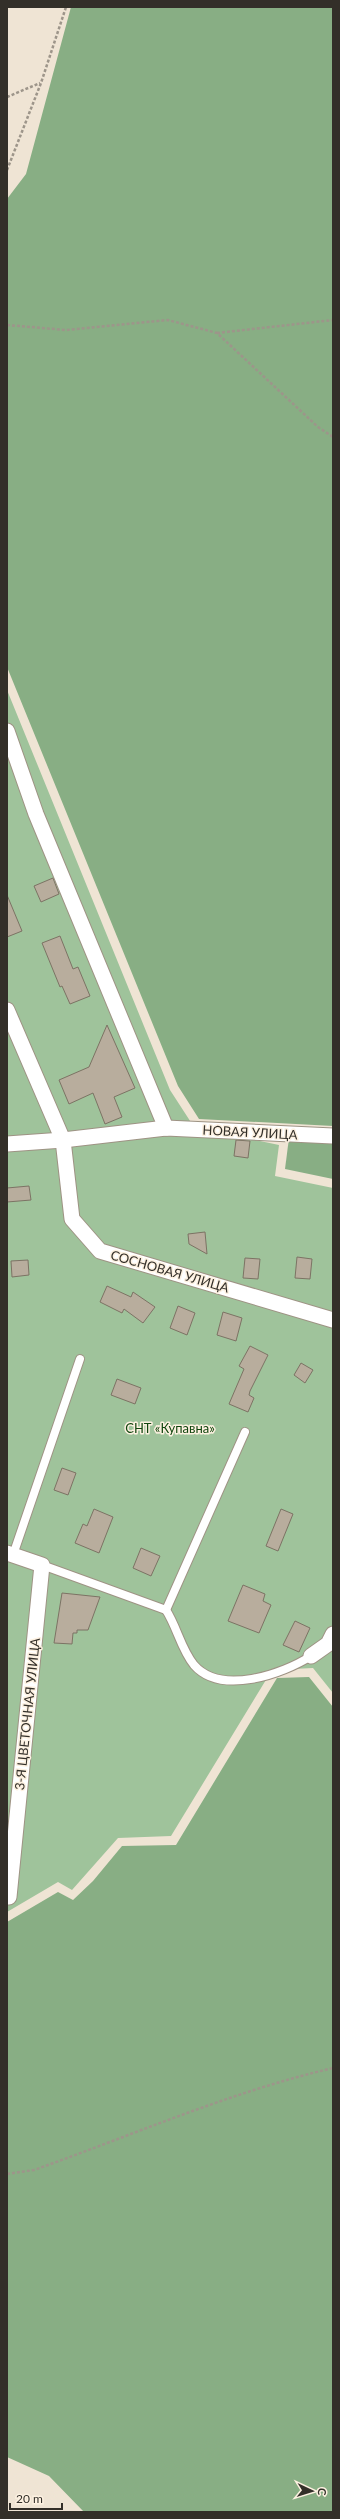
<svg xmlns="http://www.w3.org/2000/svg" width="340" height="2519" viewBox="0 0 340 2519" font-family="Lato,sans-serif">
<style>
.green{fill:#9fc39b}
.forest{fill:#88ae84}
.building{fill:#b8ad9d;stroke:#7c7364}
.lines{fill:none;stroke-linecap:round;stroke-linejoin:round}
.service-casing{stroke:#9e9384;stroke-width:10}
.minor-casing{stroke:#9e9384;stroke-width:17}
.path{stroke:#9d958a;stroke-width:2.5;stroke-dasharray:3 2;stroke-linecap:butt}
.service{stroke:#fff;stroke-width:8}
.minor{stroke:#fff;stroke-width:15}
.labels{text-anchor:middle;stroke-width:3;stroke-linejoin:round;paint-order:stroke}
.street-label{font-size:13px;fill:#332f29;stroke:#fdf1e1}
.park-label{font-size:13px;fill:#10450d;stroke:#fdf1e1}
</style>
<rect width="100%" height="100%" fill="#efe4d4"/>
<path class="green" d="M7,690L170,1090L194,1127L279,1145L275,1176L333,1188V1693L313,1668L272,1670L171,1836L118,1838L72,1890L58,1882L7,1912Z"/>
<g class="forest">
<path d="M71,7H333V1126L199,1119L178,1086L7,667V199L26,174Z"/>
<path d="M289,1138L333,1140V1179L285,1169Z"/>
<path d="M309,1677L333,1707V2512H84L49,2476L7,2457V1922L58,1892L73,1900L93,1881L122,1846L176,1845L277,1678Z"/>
</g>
<g class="building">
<path d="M53,878L59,894L41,902L34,886Z"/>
<path d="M7,895L22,931L7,937Z"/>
<path d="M60,936L73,969L78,967L90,996L70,1004L62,986L60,987L42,943Z"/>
<path d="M107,1025L135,1088L114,1097L122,1117L105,1124L93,1093L69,1104L59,1080L89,1067Z"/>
<path d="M236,1140L250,1141L248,1158L234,1156Z"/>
<path d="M29,1186L31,1200L7,1202V1188Z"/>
<path d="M205,1232L207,1254L189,1244L188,1234Z"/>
<path d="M297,1257L312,1259L310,1279L295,1278Z"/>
<path d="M245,1258L260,1259L258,1279L243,1278Z"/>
<path d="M28,1260L29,1275L12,1277L11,1261Z"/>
<path d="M107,1286L131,1297L133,1292L155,1307L143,1323L124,1309L122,1313L100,1302Z"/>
<path d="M178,1306L195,1313L187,1335L170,1328Z"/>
<path d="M223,1312L242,1318L236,1341L217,1335Z"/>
<path d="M250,1346L268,1355L250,1391L249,1395L254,1398L248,1412L229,1404L244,1369L239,1366Z"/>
<path d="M301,1363L313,1370L305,1383L294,1375Z"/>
<path d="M117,1379L141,1388L135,1404L111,1395Z"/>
<path d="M62,1468L76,1473L68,1495L54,1490Z"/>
<path d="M94,1509L113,1517L99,1553L75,1543L83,1524L87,1526Z"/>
<path d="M281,1509L293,1514L278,1551L266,1546Z"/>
<path d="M141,1548L160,1556L151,1576L133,1568Z"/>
<path d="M243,1585L265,1594L263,1601L271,1605L259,1633L228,1621Z"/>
<path d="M62,1593L100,1597L88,1630H77V1633H73L72,1644L54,1643Z"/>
<path d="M295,1621L310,1628L299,1652L283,1645Z"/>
</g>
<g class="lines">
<defs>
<g id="service">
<path d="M13,1555L80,1359"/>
<path d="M42,1565L166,1610L245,1432"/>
<path d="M166,1610C177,1627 181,1649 194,1665C221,1696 283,1674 311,1656"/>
</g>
<g id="minor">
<path d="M7,731L36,814L166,1128"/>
<path d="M7,1010L63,1140L72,1219L100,1251L333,1320"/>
<path d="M7,1144L63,1140L166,1128L333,1136"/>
<path d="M7,1553L42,1565L9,1897H7"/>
<path d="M311,1656L328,1644L333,1634"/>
</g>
</defs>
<use href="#service" class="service-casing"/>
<use href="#minor" class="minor-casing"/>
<g class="path">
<path d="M7,97L40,83"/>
<path d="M7,170L41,83L66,7"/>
<path d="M7,325L66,330L168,320L217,333L318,427L333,437"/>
<path d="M217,333L333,320"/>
<path d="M7,2174L34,2170C133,2135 230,2092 333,2068"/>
</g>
<use href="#service" class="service"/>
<use href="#minor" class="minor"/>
</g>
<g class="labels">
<g class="street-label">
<text transform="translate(250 1132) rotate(3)" y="5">НОВАЯ УЛИЦА</text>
<text transform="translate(170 1271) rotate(16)" y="5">СОСНОВАЯ УЛИЦА</text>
<text transform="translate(27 1714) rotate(-84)" y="5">3-Я ЦВЕТОЧНАЯ УЛИЦА</text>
</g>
<g class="park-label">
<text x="170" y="1433">СНТ «Купавна»</text>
</g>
</g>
<rect width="340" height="2519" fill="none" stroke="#332f29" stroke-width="16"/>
<g transform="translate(312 2491) rotate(94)" stroke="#fdf1e1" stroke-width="3" paint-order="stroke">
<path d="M0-3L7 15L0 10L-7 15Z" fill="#332f29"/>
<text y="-6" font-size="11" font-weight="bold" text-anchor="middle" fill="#332f29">С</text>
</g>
<path d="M10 2503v6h52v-6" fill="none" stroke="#332f29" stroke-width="2"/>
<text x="16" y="2503" font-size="12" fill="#332f29" stroke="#fdf1e1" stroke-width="3" paint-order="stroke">20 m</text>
</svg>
